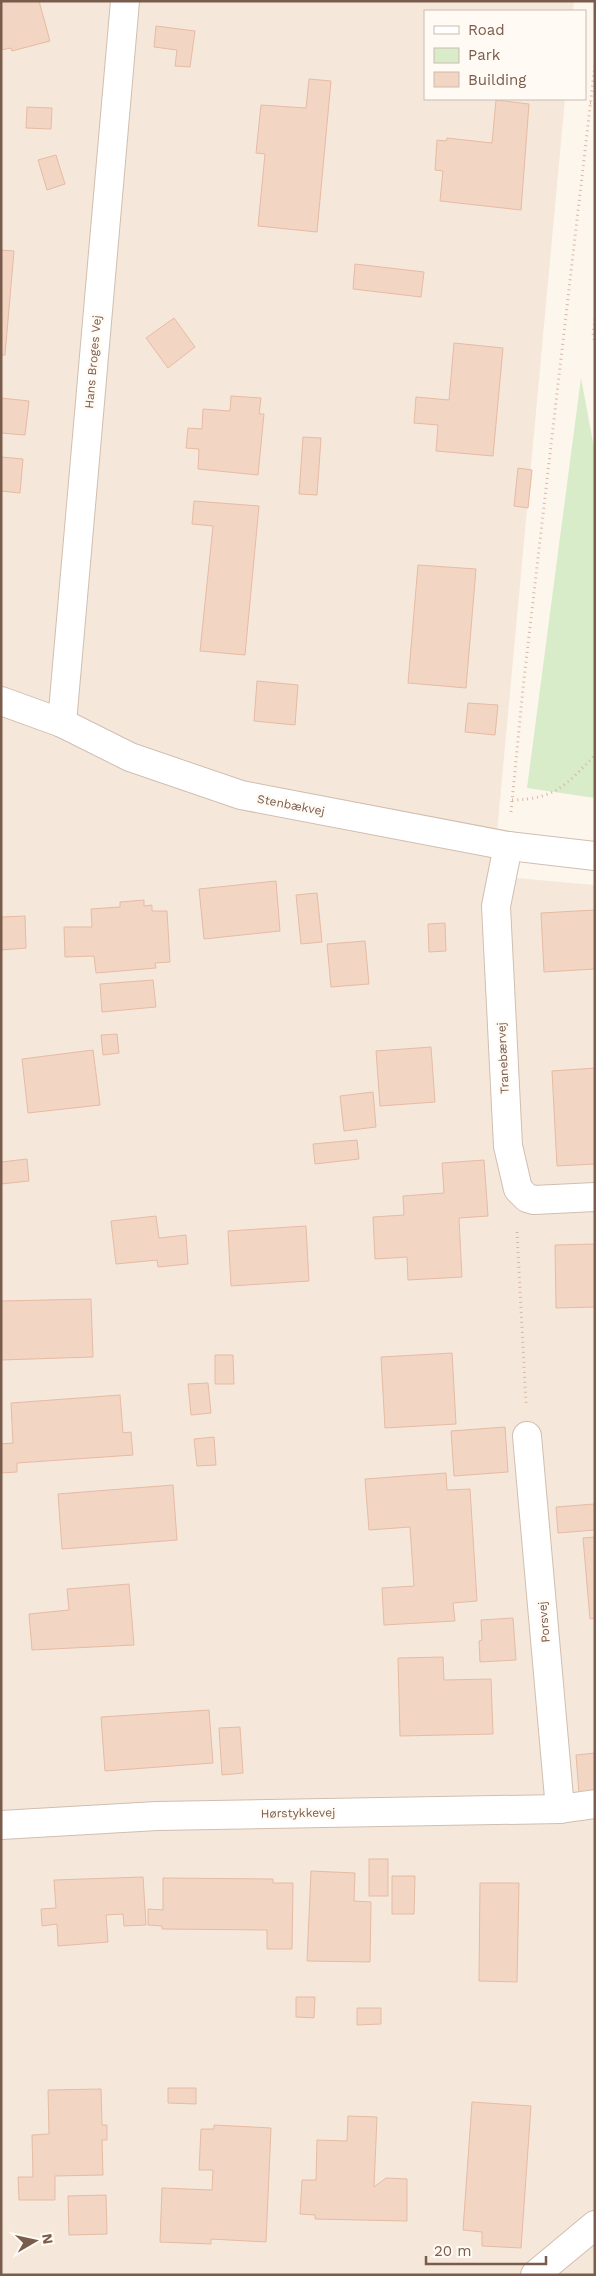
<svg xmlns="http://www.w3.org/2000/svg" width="596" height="2276" viewBox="0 0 596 2276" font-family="'Work Sans',sans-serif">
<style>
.residential{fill:#f5e8da}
.green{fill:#d8ecc9}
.building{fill:#f3d5c3;stroke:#e6bba3}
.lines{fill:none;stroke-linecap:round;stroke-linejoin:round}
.street-casing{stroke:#d1beb0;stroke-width:30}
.path{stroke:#d9b8a5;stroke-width:3;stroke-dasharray:1 4;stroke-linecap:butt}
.street{stroke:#fff;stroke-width:28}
.labels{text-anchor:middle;stroke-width:4.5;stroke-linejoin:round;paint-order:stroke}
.street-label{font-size:12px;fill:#7a5c4d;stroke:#fffaf3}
</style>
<rect width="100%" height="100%" fill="#fdf6ec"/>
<path class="residential" d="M1,1H574L573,11H425V99H565L493,876L595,885V2275H1Z"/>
<path class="green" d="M581,378L595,453V798L527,788Z"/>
<g class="building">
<path d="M1,1H39L50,41L12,51L11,48L1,50Z"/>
<path d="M156,26L195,31L190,67L175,66L177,50L154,47Z"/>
<path d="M309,79L331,81L317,232L258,226L265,154L256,153L261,105L306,108Z"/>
<path d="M496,100L529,104L521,210L440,201L443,171L435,170L437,140L446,141L447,138L492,143Z"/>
<path d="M27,107L52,108L51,129L26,128Z"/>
<path d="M56,155L65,184L47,190L38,160Z"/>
<path d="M1,250L14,251L5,355H1Z"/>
<path d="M355,264L424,272L421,297L353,289Z"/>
<path d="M174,318L195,347L168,368L146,338Z"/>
<path d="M454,343L503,348L493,456L436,451L438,425L414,423L416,397L449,400Z"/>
<path d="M231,396L261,398L259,414H264L258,475L198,469L199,449L186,448L188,428L202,429L203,409L230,411Z"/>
<path d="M1,398L29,401L25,435L1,433Z"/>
<path d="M303,437L321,438L317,495L299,494Z"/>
<path d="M1,457L23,459L20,493L1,491Z"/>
<path d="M518,468L532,470L528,508L514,506Z"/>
<path d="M194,501L259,506L245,655L200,651L213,526L192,524Z"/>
<path d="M418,565L476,569L466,688L408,683Z"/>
<path d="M257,681L298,685L295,725L254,721Z"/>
<path d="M468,703L498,705L495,735L465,732Z"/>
<path d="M276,881L280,931L204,939L199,889Z"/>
<path d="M317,893L322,942L301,944L296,895Z"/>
<path d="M144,900V906L152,905V911H167L170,962L155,963L156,968L96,973L94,956L65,957L64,927H92L91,909L120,907V902Z"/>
<path d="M595,910V969L544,972L541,913Z"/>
<path d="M25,916L26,948L1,950V917Z"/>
<path d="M445,923L446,951L429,952L428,924Z"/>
<path d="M365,941L369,984L331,987L327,944Z"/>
<path d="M153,980L156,1007L102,1012L100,984Z"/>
<path d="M117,1034L119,1053L103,1055L101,1035Z"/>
<path d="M431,1047L435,1102L380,1106L376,1051Z"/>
<path d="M93,1050L100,1105L28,1113L22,1059Z"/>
<path d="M595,1068V1164L557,1166L552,1071Z"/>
<path d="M373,1092L376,1127L344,1131L340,1096Z"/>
<path d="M357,1140L359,1159L315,1164L313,1144Z"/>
<path d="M27,1159L29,1181L1,1184V1162Z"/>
<path d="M484,1160L488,1216L459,1218L462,1277L408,1280L407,1257L375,1259L373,1217L404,1215L403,1196L444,1193L442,1163Z"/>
<path d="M156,1216L159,1238L186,1235L188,1264L158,1267L157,1260L116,1264L111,1221Z"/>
<path d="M306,1226L309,1281L231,1286L228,1231Z"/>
<path d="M595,1244V1307L556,1308L555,1245Z"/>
<path d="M91,1299L93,1357L1,1360V1301Z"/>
<path d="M452,1353L456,1424L385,1428L381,1357Z"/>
<path d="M215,1355H233L234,1384H215Z"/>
<path d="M208,1383L211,1413L191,1415L188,1384Z"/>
<path d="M120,1395L123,1433L131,1432L133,1455L17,1463V1472L1,1473V1444L13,1443L11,1403Z"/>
<path d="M505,1427L508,1472L454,1476L451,1431Z"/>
<path d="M214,1437L216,1465L197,1466L194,1439Z"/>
<path d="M446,1473L447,1490L470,1489L477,1601L453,1603L455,1621L384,1625L382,1588L414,1586L410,1527L369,1530L365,1479Z"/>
<path d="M173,1485L177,1540L62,1549L58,1494Z"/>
<path d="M594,1504L595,1530L558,1533L556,1507Z"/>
<path d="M595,1537V1618L590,1619L583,1538Z"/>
<path d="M129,1584L134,1645L32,1650L29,1614L69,1610L67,1589Z"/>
<path d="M513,1618L516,1660L480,1662L479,1641L482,1640L481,1620Z"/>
<path d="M443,1657L444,1680L491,1679L493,1734L400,1736L398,1658Z"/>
<path d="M209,1710L213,1763L105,1771L101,1717Z"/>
<path d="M240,1727L243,1773L222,1775L219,1728Z"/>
<path d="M595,1753V1793L579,1794L576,1755Z"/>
<rect x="369" y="1859" width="19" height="37"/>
<path d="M311,1871L355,1873L354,1901L371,1902L370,1962L307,1961Z"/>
<path d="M392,1876H415L414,1914H392Z"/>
<path d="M143,1877L146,1925L124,1926L123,1914L106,1915L108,1942L58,1946L57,1924L42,1926L41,1909L56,1908L54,1880Z"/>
<path d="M163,1878L273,1879V1883H293L292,1949H267V1930L162,1929V1926L148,1925V1909L163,1910Z"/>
<path d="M480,1883H519L517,1982L479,1981Z"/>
<path d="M296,1997H315L314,2018L296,2017Z"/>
<path d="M357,2008H381V2024L357,2025Z"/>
<path d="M168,2088H196V2104L168,2103Z"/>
<path d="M101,2089L102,2125H107V2140H102L103,2175L55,2176V2200H19L18,2177H33L32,2135L49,2134L48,2090Z"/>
<path d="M472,2102L531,2106L521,2248L482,2246V2232L463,2230Z"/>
<path d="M348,2116L377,2117L374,2187L386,2178L407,2179V2221L315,2219V2215L300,2214L302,2180H316L317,2140L347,2141Z"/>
<path d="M214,2125L271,2128L266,2242L211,2239V2244L160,2242L162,2188L212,2190L213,2170H199L201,2129H214Z"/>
<path d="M106,2195L107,2234L69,2235L68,2196Z"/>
</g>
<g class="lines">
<defs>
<g id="street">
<path d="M1,701L62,723L130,757L241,795L508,846L595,856"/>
<path d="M62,723L125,1"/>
<path d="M508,846L496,906L508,1146L518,1189L527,1198L534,1200L595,1197"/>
<path d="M527,1436L560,1809"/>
<path d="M1,1825L157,1816L560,1809L595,1804"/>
<path d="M535,2275L595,2225"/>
</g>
</defs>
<use href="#street" class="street-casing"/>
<g class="path">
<path d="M590,103H595"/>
<path d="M595,319L593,336L595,342"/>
<path d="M512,800C556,799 566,785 595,755"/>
<path d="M511,812L523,688L595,64"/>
<path d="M517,1232L526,1403"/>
</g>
<use href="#street" class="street"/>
</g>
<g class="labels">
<g class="street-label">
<text transform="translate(93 362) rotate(-85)" y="4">Hans Broges Vej</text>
<text transform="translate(291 805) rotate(11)" y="4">Stenbækvej</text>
<text transform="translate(503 1058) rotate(-93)" y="4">Tranebærvej</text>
<text transform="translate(544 1622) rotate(-95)" y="4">Porsvej</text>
<text transform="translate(298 1813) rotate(-1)" y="4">Hørstykkevej</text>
</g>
</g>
<rect width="596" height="2276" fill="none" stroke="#7a5c4d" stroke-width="5"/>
<rect x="424" y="10" width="162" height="90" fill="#fffaf3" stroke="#cabbb1"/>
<rect x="434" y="26" width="25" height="8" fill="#ffffff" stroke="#cabbb1"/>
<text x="468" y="35" font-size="15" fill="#7a5c4d">Road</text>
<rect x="434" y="48" width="25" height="15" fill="#d8ecc9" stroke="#cabbb1"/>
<text x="468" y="60" font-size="15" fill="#7a5c4d">Park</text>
<rect x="434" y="72" width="25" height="15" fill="#f3d5c3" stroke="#cabbb1"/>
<text x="468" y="85" font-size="15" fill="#7a5c4d">Building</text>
<g transform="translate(35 2241) rotate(81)" stroke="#fffaf3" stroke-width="4" paint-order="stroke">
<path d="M0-4L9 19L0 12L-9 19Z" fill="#7a5c4d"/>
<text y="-8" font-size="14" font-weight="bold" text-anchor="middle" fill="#7a5c4d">N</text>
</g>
<path d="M426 2256v8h120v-8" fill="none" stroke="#7a5c4d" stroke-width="2.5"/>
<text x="434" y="2256" font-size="15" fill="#7a5c4d" stroke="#fffaf3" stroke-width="4" paint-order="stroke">20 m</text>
</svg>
